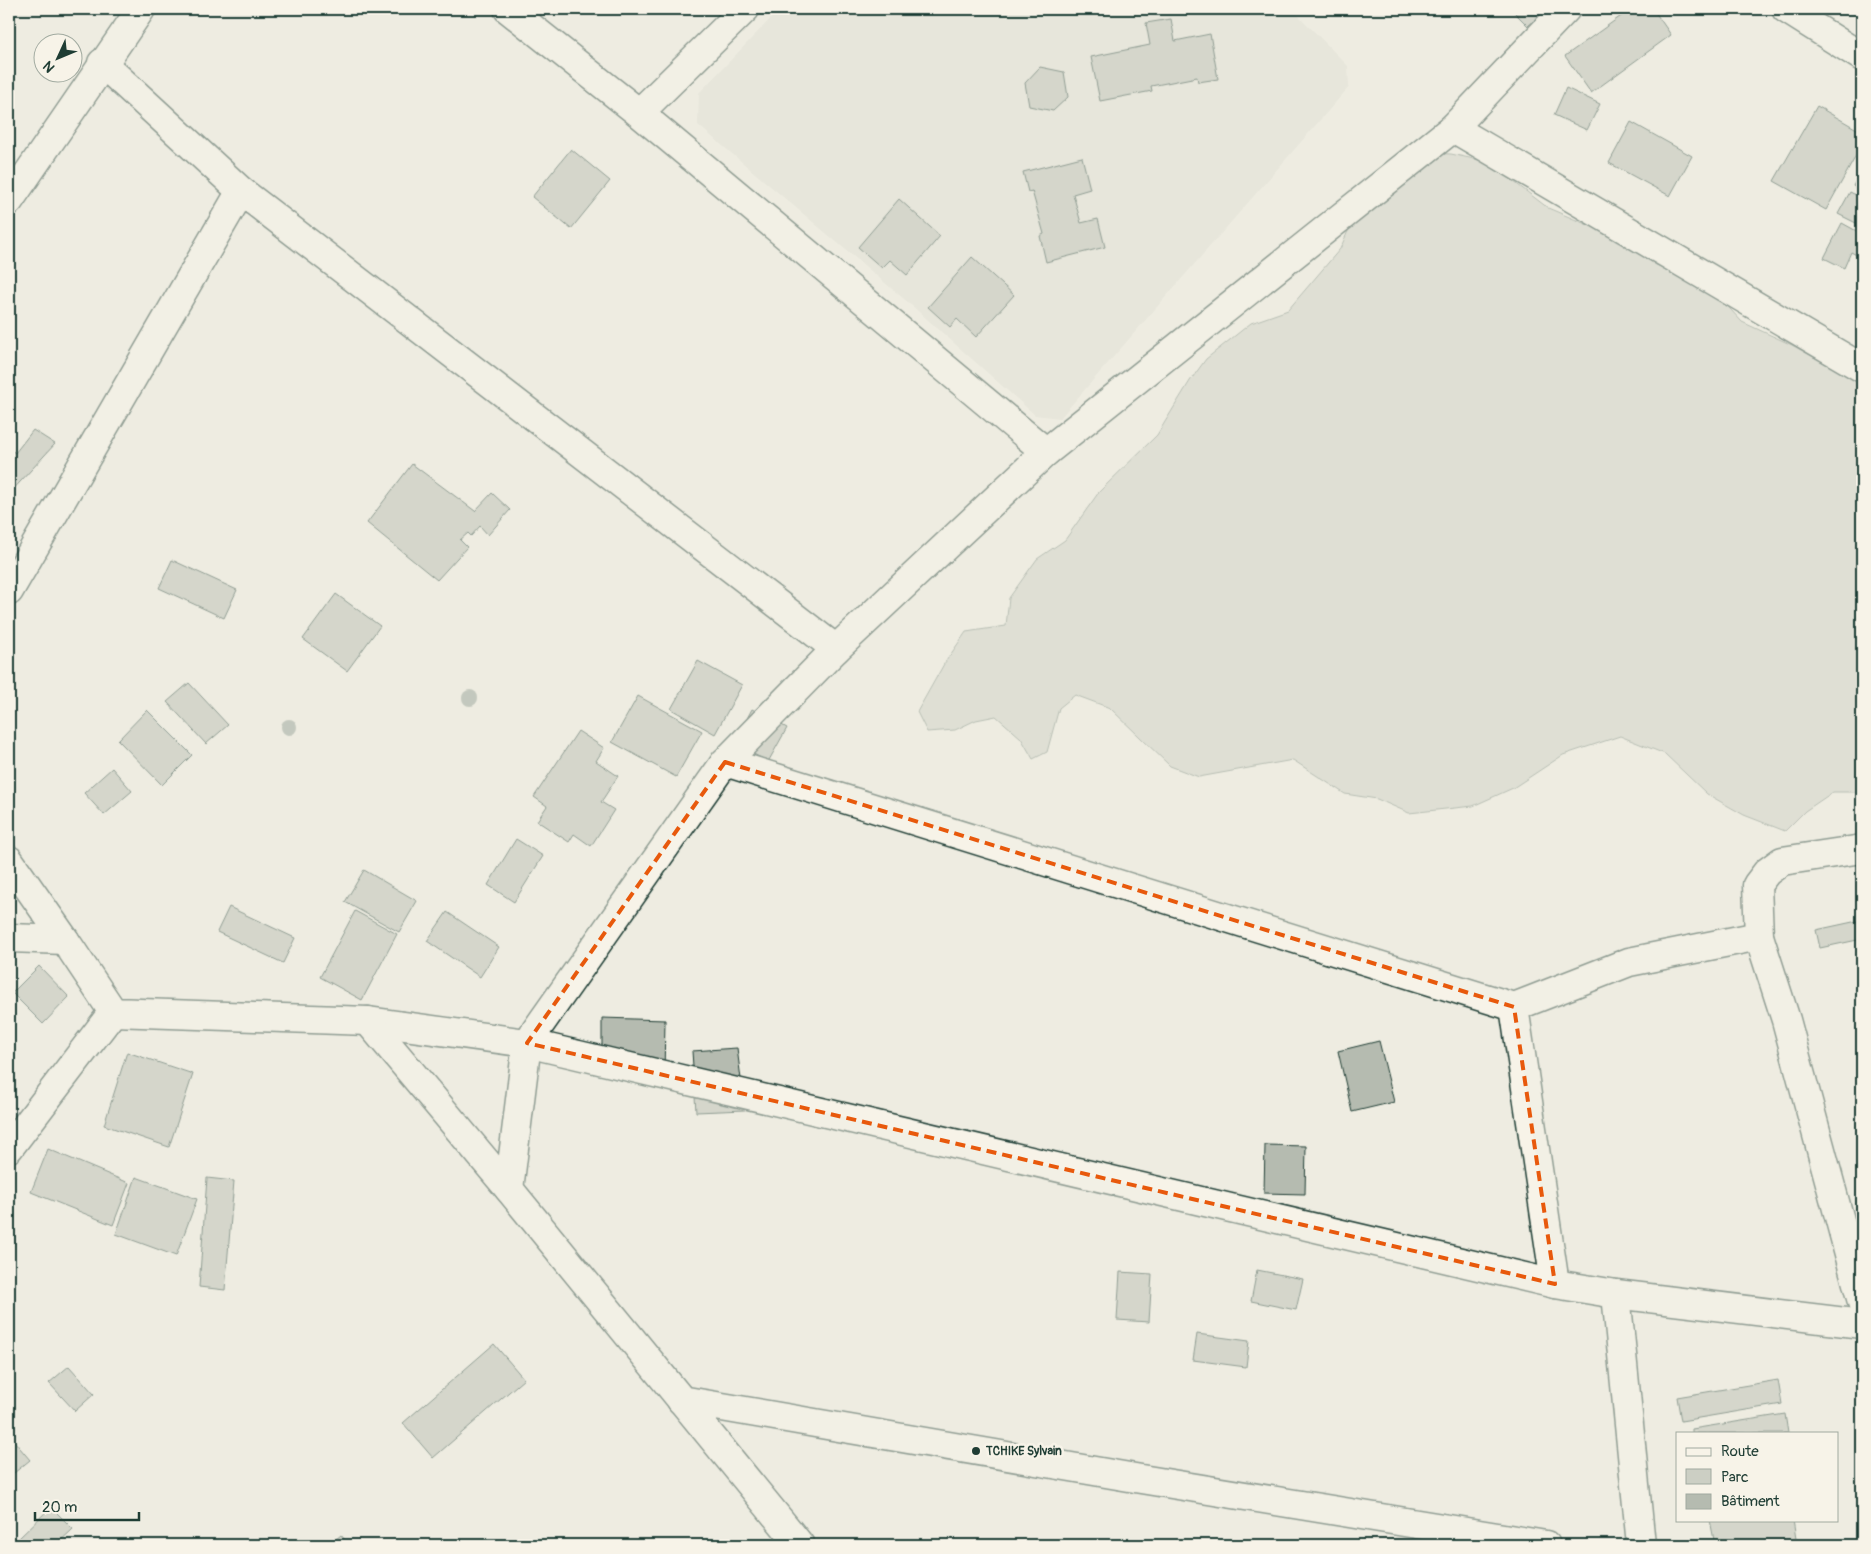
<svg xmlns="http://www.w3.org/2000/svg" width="1871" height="1554" viewBox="0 0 1871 1554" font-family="Pangolin,sans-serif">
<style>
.built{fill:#ddddd2}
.green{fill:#cccfc4;stroke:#76867c}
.building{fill:#b5bbb0;stroke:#1f3d34}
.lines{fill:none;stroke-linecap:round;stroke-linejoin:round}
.minor-casing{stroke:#1f3d34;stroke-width:31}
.minor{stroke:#f7f3e8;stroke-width:28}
.tree{fill:#8f9c92}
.marked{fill:none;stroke:#e8590c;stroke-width:4;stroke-dasharray:10 6;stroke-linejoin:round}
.poi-dot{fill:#1f3d34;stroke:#f7f3e8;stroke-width:2}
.labels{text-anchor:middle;stroke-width:5;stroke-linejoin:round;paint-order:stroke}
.poi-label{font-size:12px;font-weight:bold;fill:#1f3d34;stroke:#f7f3e8;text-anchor:start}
</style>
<rect width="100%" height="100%" fill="#eeece1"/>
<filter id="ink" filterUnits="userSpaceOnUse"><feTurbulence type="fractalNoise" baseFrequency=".02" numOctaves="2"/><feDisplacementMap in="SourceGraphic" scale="10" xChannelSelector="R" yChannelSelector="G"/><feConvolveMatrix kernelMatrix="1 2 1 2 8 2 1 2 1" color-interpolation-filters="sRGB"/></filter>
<g filter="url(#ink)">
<path class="built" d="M780,9H1292L1348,66L1349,87L1060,418L1035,415L910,304L698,125L699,93Z"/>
<path class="green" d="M1422,153L1451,154L1488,162L1548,208L1621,239L1656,265L1708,285L1742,322L1792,345L1828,365L1858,376L1862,380V792H1833L1805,811L1785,831L1744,815L1707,794L1665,754L1620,736L1563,755L1513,788L1473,806L1409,813L1377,799L1345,794L1293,760L1199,777L1170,766L1110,708L1075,695L1059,708L1047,752L1033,759L1021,738L996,716L976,720L955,730L927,732L917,712L944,664L966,632L1006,626L1009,598L1037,559L1065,540L1099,492L1157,435L1190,381L1206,359L1251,323L1288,310L1340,249L1357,211Z"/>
<g class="building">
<path d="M1511,9H1548L1528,26Z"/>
<path d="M1631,9H1653L1671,35L1591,93L1565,56Z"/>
<path d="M1171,19L1175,41L1210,34L1218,79L1198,82L1197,77L1151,86L1152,91L1100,101L1091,57L1150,45L1146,23Z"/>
<path d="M1040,67L1064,72L1068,97L1053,111L1029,106L1025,83Z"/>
<path d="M1566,88L1600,104L1587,130L1554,115Z"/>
<path d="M1817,106L1862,132V145L1826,210L1774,181Z"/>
<path d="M1631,122L1692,156L1670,196L1609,163Z"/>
<path d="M571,149L610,181L571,229L532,197Z"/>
<path d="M1082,157L1090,189L1073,194L1081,223L1098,219L1105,247L1046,262L1040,236L1044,234L1032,191L1028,192L1023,172Z"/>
<path d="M1862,169V192L1853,186Z"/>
<path d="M1850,192L1862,198V226L1838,214Z"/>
<path d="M899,199L940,236L907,275L890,260L882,268L858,247Z"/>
<path d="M1842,223L1862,234V258L1851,252L1844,268L1824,258Z"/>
<path d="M972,257L1014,295L976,337L957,319L950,327L928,307Z"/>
<path d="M33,430L55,444L9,494V448L15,453Z"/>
<path d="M412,464L475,511L492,493L510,510L488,535L480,526L471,536L468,533L460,540L467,547L437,580L367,523Z"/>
<path d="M172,560L237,590L224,618L159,588Z"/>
<path d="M336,594L380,626L347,671L303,639Z"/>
<path d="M698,661L742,685L715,734L671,709Z"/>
<path d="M189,683L228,725L206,744L167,702Z"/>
<path d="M638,696L702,731L676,777L612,742Z"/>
<path d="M752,709L787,728L768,762L734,743Z"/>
<path d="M147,710L192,755L162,785L118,740Z"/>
<path d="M578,731L604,748L596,761L618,776L601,802L614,810L591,846L574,834L569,842L537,821L547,806L534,797Z"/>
<path d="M112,768L132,791L104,815L84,793Z"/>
<path d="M516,839L543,856L514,902L488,885Z"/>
<path d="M364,870L417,901L399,932L345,902Z"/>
<path d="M1862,890V912L1857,891Z"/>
<path d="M229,907L295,938L283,963L217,932Z"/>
<path d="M355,911L397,934L362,1000L320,977Z"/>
<path d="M447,912L499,947L480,977L427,941Z"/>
<path d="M1862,920V939L1820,948L1816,930Z"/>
<path d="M39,966L69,997L43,1024L12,993Z"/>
<path d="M602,1018L665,1020L664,1076L602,1075Z"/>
<path d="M1379,1041L1394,1102L1352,1112L1338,1051Z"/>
<path d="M737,1048L745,1110L696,1112L692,1051Z"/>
<path d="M127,1052L193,1074L169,1147L104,1125Z"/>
<path d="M1265,1145L1306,1146L1305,1194L1264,1193Z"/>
<path d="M48,1149L129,1183L113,1225L31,1192Z"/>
<path d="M136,1177L197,1199L176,1256L116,1234Z"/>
<path d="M207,1178L234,1181L225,1290L199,1287Z"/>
<path d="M1257,1270L1303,1279L1296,1310L1251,1301Z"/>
<path d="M1120,1272L1152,1274L1149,1322L1117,1320Z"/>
<path d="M1197,1334L1249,1341L1246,1367L1193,1360Z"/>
<path d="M494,1344L524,1379L433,1458L403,1423Z"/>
<path d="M69,1366L94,1394L75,1411L49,1383Z"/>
<path d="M1778,1380L1782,1404L1681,1421L1677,1397Z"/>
<path d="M1785,1414L1788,1433H1692V1429Z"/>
<path d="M9,1435L30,1460L9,1477Z"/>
<path d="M51,1507L73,1529L56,1545H20L16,1541Z"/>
<path d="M1710,1520H1793L1797,1545H1715Z"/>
<path d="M341,1535L349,1545H329Z"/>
</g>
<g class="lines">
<defs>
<g id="minor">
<path d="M508,9L639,113L1046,452"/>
<path d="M1786,9L1862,57"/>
<path d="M102,63L241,191L836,649"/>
<path d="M639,113L745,9"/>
<path d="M1453,128L1862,368"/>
<path d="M9,201L141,9"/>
<path d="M9,591L241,191"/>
<path d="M725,762L1514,1007L1629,962L1759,936"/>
<path d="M1862,849L1782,861L1767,872L1757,885L1759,936L1786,1020L1862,1302"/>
<path d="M9,860L65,940L113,1012L368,1021L527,1043L1555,1284L1616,1294L1862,1324"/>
<path d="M9,938L65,940"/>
<path d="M1514,1007L1555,1284"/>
<path d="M368,1021L509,1189L800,1545"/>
<path d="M9,1148L113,1012"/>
<path d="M509,1189L527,1043L725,762L836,649L1046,452L1453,128L1566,9"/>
<path d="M1616,1294L1641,1545"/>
<path d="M681,1400L1141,1479L1546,1545"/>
</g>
</defs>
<use href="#minor" class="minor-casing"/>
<use href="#minor" class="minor"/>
</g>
<g class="tree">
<circle cx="470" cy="698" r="8"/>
<circle cx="289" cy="727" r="8"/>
</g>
</g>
<path d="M0 0H1871V1554H0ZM725,762L1514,1007L1555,1284L527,1043Z" fill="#eeece1" fill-opacity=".55" fill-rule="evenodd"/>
<path class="marked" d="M725,762L1514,1007L1555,1284L527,1043Z"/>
<circle class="poi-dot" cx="976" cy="1451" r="5"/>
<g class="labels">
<g class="poi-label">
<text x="986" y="1455">TCHIKE Sylvain</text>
</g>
</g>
<rect width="1871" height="1554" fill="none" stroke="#f7f3e8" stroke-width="30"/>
<rect x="15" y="15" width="1841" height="1524" fill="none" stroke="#1f3d34" stroke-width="2" filter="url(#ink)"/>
<rect x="1676" y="1432" width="162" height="90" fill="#f7f3e8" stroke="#a1aaa0"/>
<rect x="1686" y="1448" width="25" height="8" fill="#f7f3e8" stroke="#a1aaa0"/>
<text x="1721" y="1456" font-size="15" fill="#1f3d34">Route</text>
<rect x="1686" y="1469" width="25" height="15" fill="#cccfc4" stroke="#a1aaa0"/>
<text x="1721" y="1482" font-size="15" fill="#1f3d34">Parc</text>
<rect x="1686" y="1494" width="25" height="15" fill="#b5bbb0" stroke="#a1aaa0"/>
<text x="1721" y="1506" font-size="15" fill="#1f3d34">Bâtiment</text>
<g transform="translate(58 58) rotate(226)"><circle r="24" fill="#f7f3e8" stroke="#a1aaa0"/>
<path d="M0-4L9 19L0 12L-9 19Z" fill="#1f3d34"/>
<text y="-8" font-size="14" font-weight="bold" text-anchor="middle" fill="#1f3d34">N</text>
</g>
<path d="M35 1512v8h104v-8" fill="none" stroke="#1f3d34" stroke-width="2.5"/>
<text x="42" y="1512" font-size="15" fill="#1f3d34" stroke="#f7f3e8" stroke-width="4" paint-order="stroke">20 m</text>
</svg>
